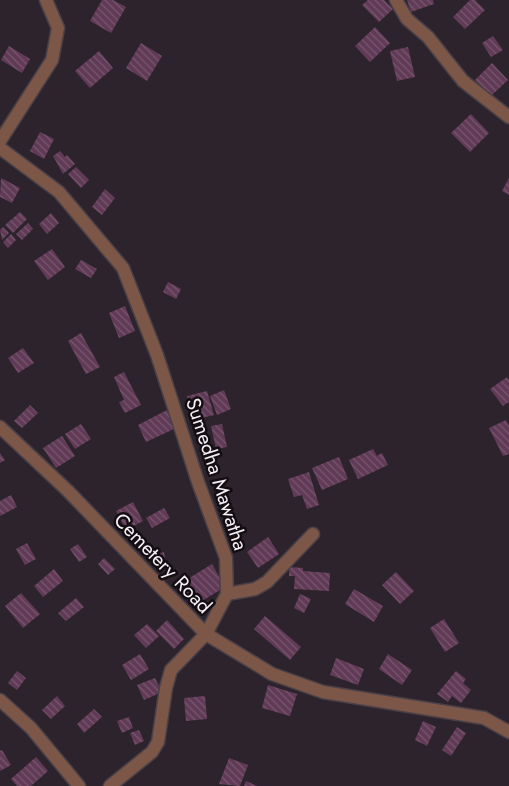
<svg xmlns="http://www.w3.org/2000/svg" width="509" height="786" viewBox="0 0 509 786" font-family="Jost,sans-serif">
<style>
.building{fill:url(#building-back-hatch)}
.lines{fill:none;stroke-linecap:round;stroke-linejoin:round}
.street-casing{stroke:#494048;stroke-width:15}
.street{stroke:#7c5646;stroke-width:12}
.labels{text-anchor:middle;stroke-width:5;stroke-linejoin:round;paint-order:stroke}
.street-label{font-size:20px;fill:#f7eff6;stroke:#130e12}
</style>
<defs>
<pattern id="building-back-hatch" width="6" height="6" patternUnits="userSpaceOnUse" patternTransform="scale(1.25)"><rect width="6" height="6" fill="#603a56"/><path d="M-1 5l2 2M0 0l6 6M5-1l2 2" fill="none" stroke="#78576f"/></pattern>
</defs>
<rect width="100%" height="100%" fill="#2d232c"/>
<g class="building">
<path d="M102,0H113L126,7L111,33L90,21Z"/>
<path d="M368,0H384L393,9L379,22L362,5Z"/>
<path d="M407,0H433L434,4L411,12Z"/>
<path d="M470,0H475L485,10L465,29L453,17Z"/>
<path d="M375,27L390,43L370,62L355,46Z"/>
<path d="M493,36L503,50L491,57L482,43Z"/>
<path d="M141,43L162,56L147,81L126,68Z"/>
<path d="M9,46L30,59L22,73L1,60Z"/>
<path d="M408,47L415,77L397,81L390,51Z"/>
<path d="M99,51L113,68L90,88L75,71Z"/>
<path d="M492,63L508,80L491,96L475,80Z"/>
<path d="M471,114L489,133L470,152L451,133Z"/>
<path d="M40,132L54,139L44,159L30,151Z"/>
<path d="M60,151L65,157L67,155L75,164L63,174L53,156Z"/>
<path d="M76,167L89,180L81,188L68,174Z"/>
<path d="M1,178L20,188L12,203L0,197Z"/>
<path d="M509,178V195L502,191Z"/>
<path d="M105,189L115,198L102,215L92,207Z"/>
<path d="M20,212L27,219L13,233L5,225Z"/>
<path d="M51,213L59,223L47,234L39,224Z"/>
<path d="M28,223L33,229L22,240L16,234Z"/>
<path d="M3,227L9,233L2,240L0,230Z"/>
<path d="M11,234L16,240L8,248L3,242Z"/>
<path d="M52,249L65,267L48,280L34,261Z"/>
<path d="M81,260L97,269L91,278L75,269Z"/>
<path d="M168,282L181,289L176,299L163,292Z"/>
<path d="M125,306L135,331L119,338L109,313Z"/>
<path d="M81,333L100,367L86,374L68,341Z"/>
<path d="M23,348L34,363L18,373L8,358Z"/>
<path d="M124,372L141,405L125,413L119,402L124,400L114,377Z"/>
<path d="M507,377L509,380V402L503,406L490,389Z"/>
<path d="M224,390L231,409L217,415L210,396Z"/>
<path d="M207,391L214,415L193,420L187,396Z"/>
<path d="M30,405L38,413L22,428L14,421Z"/>
<path d="M167,410L176,428L146,442L138,425Z"/>
<path d="M506,420L509,426V454L503,456L489,428Z"/>
<path d="M81,424L91,439L75,449L65,434Z"/>
<path d="M222,424L227,447L216,449L211,426Z"/>
<path d="M62,436L75,456L56,468L43,448Z"/>
<path d="M373,449L377,456L382,453L388,465L358,479L349,460Z"/>
<path d="M0,453L5,460L0,463Z"/>
<path d="M339,457L348,479L322,490L312,468Z"/>
<path d="M309,472L319,505L307,509L302,495L294,497L288,479Z"/>
<path d="M11,495L17,507L0,516V501Z"/>
<path d="M133,502L143,521L126,530L116,511Z"/>
<path d="M164,508L170,518L152,528L146,518Z"/>
<path d="M268,537L279,554L258,568L247,552Z"/>
<path d="M27,543L36,559L25,565L16,549Z"/>
<path d="M78,544L87,557L79,562L70,549Z"/>
<path d="M164,552L165,558L154,561L152,556Z"/>
<path d="M104,558L115,569L108,575L98,564Z"/>
<path d="M212,564L225,587L192,607L178,585Z"/>
<path d="M289,567L303,568V571L330,573L329,591L294,589L295,576H289Z"/>
<path d="M54,569L63,581L43,597L34,586Z"/>
<path d="M396,572L414,591L400,604L382,585Z"/>
<path d="M354,589L383,606L374,622L345,604Z"/>
<path d="M21,593L40,614L23,628L5,606Z"/>
<path d="M300,594L311,599L304,613L294,608Z"/>
<path d="M76,598L84,607L66,621L58,613Z"/>
<path d="M265,616L301,647L290,660L254,629Z"/>
<path d="M444,619L459,643L445,652L430,628Z"/>
<path d="M167,620L184,639L174,649L156,631Z"/>
<path d="M147,624L159,636L146,648L134,635Z"/>
<path d="M140,654L149,669L131,680L122,665Z"/>
<path d="M388,654L412,670L402,685L379,669Z"/>
<path d="M336,658L364,669L358,685L330,675Z"/>
<path d="M17,671L26,678L17,690L8,683Z"/>
<path d="M456,671L466,679L463,683L471,690L461,703L452,696L448,702L437,694Z"/>
<path d="M155,678L162,692L144,700L137,685Z"/>
<path d="M268,685L297,694L290,716L262,708Z"/>
<path d="M57,696L65,706L51,719L42,710Z"/>
<path d="M205,696L207,719L186,721L184,698Z"/>
<path d="M94,709L102,717L84,733L77,724Z"/>
<path d="M129,717L133,728L122,733L117,721Z"/>
<path d="M423,721L436,727L427,746L415,740Z"/>
<path d="M457,727L466,733L451,756L442,750Z"/>
<path d="M139,730L144,741L135,745L130,733Z"/>
<path d="M2,750L11,765L0,771V751Z"/>
<path d="M36,757L48,771L31,786H17L11,779Z"/>
<path d="M229,758L248,765L240,786L219,784Z"/>
<path d="M246,781L257,786H244Z"/>
</g>
<g class="lines">
<defs>
<g id="street">
<path d="M396,0L407,19L428,37L463,81L509,117"/>
<path d="M0,141L52,60L58,28L46,0"/>
<path d="M0,148L59,192L123,268L157,355L198,482L226,558L227,594L206,634L272,674L323,692L484,718L509,732"/>
<path d="M0,427L68,491L206,634L171,670L166,688L158,742L152,752L110,786"/>
<path d="M227,594L255,589L267,582L313,534"/>
<path d="M0,700L31,728L79,786"/>
</g>
</defs>
<use href="#street" class="street-casing"/>
<use href="#street" class="street"/>
</g>
<g class="labels">
<g class="street-label">
<text transform="translate(217 474) rotate(72)" y="7">Sumedha Mawatha</text>
<text transform="translate(163 563) rotate(46)" y="7">Cemetery Road</text>
</g>
</g>
</svg>
